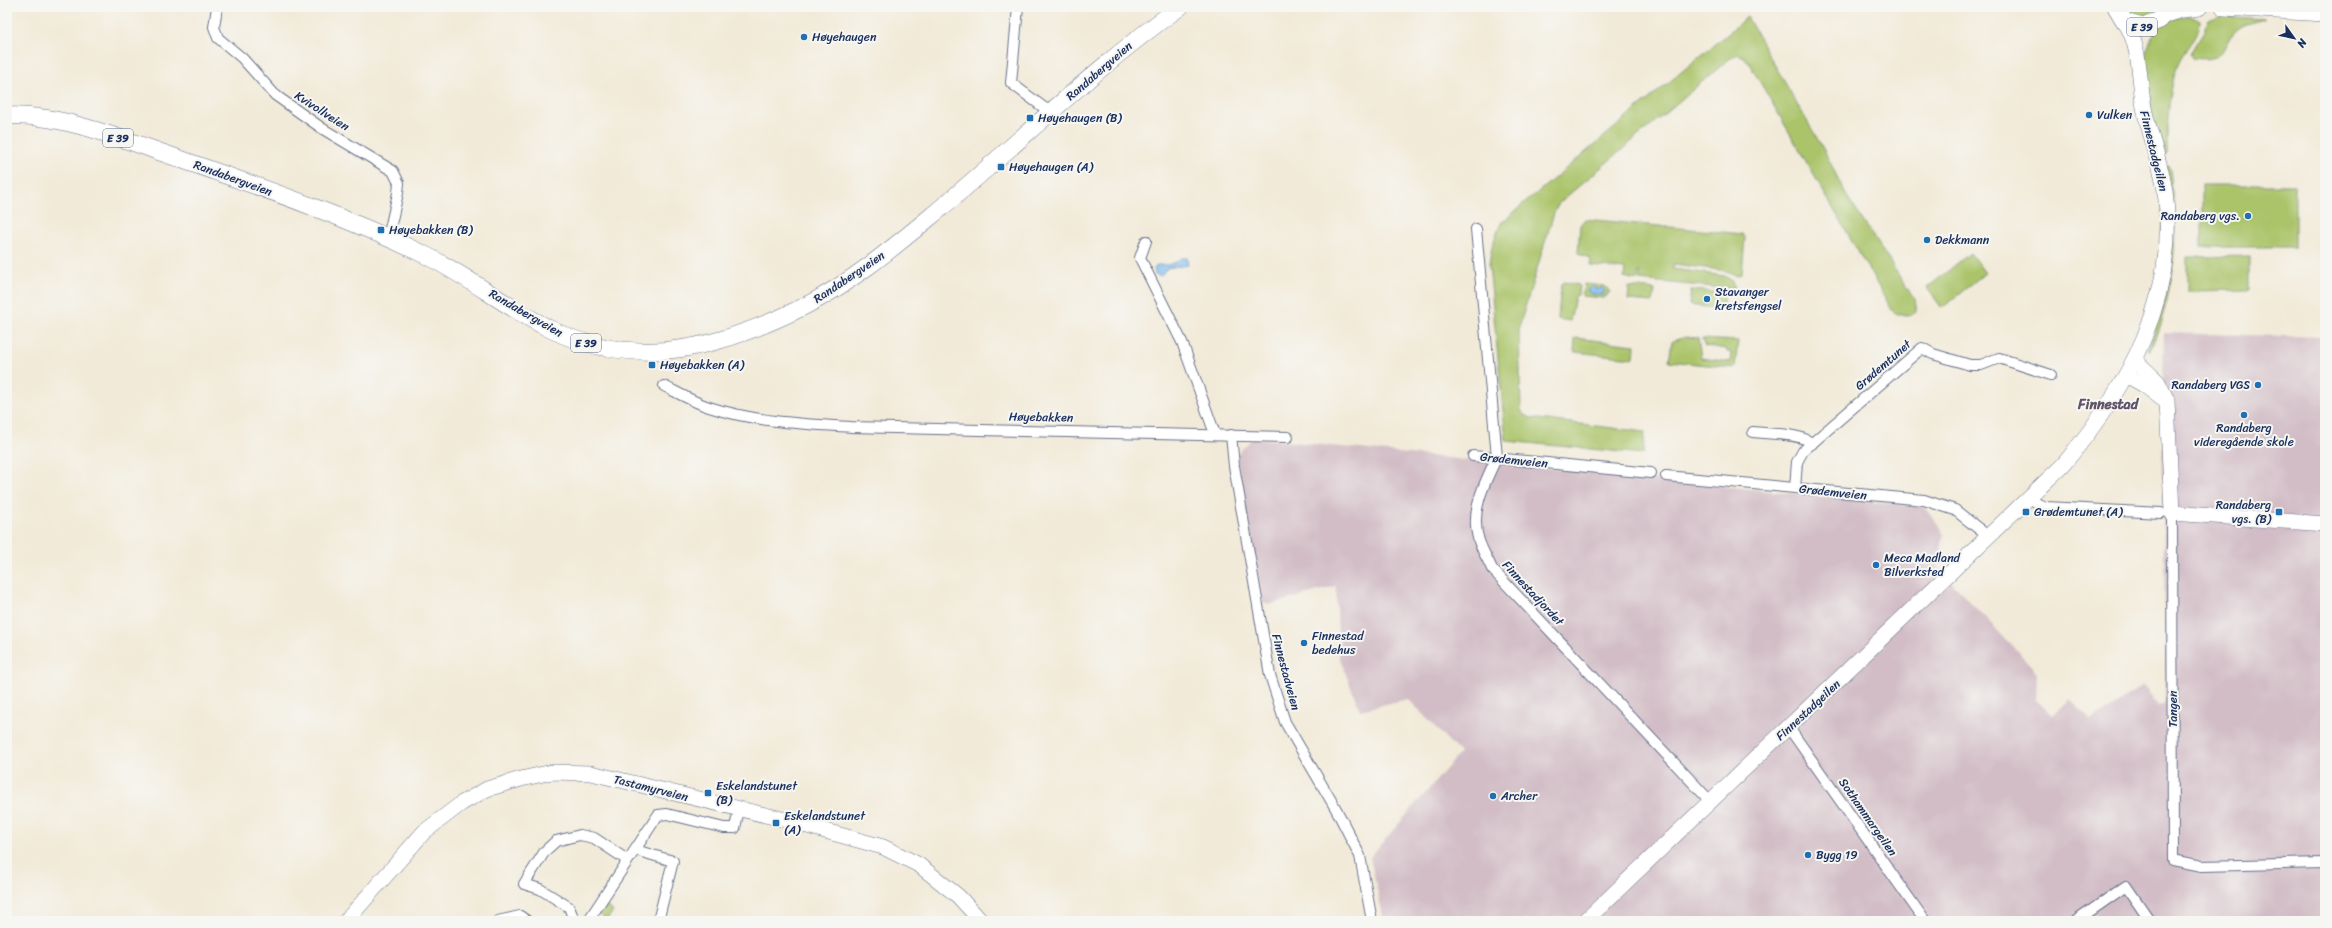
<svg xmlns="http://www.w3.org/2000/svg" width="2332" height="928" viewBox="0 0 2332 928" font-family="Sriracha,sans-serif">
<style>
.industrial{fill:#d2bdc6}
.green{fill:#abc46a;stroke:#637a64}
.water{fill:#7bbbf0;stroke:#4b75a7}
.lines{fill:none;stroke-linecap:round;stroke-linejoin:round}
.minor-casing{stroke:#667089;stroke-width:12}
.secondary-casing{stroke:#667089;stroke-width:16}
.trunk-casing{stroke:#667089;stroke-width:18}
.minor{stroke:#fff;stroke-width:10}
.secondary{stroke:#fff;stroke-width:15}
.trunk{stroke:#fff;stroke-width:17}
.poi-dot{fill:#1f6fb2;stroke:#f6f6f2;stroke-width:1.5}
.labels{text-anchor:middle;stroke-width:4;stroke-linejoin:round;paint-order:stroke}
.shield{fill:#f6f6f2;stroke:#5d6b8a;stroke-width:1}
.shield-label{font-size:11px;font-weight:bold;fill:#1b2f5e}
.poi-label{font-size:12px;fill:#1b2f5e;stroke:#f6f6f2;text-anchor:start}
.street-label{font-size:12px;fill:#1b2f5e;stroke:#f6f6f2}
.quarter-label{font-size:14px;font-weight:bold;fill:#615368;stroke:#f6f6f2}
</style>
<rect width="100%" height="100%" fill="#f6f6f2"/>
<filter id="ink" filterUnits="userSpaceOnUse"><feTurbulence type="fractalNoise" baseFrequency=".025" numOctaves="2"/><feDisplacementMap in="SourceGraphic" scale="8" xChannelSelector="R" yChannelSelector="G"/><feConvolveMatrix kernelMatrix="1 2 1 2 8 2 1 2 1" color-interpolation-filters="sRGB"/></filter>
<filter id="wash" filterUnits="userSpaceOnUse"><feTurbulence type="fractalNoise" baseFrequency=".012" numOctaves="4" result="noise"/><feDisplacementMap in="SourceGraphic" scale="16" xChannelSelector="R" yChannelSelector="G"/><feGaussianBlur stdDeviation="0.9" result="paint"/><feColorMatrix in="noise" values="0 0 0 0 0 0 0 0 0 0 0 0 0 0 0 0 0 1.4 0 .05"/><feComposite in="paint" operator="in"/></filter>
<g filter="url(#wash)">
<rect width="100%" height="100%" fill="#f2ead8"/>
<path class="industrial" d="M2164,333L2325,337V921H1384L1370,857L1460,753L1408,699L1360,710L1339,657L1336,586L1269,605L1263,603L1236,455L1253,438L1924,507L1944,532L1938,568L2037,672L2036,700L2053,715L2069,699L2092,721L2143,685L2159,706L2166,704L2162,418Z"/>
<g class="green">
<path d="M2124,7H2158C2152,18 2144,19 2132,17Z"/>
<path d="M2191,15L2200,20C2200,38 2183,50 2177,67C2168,94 2167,125 2167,153L2164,155C2153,120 2126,46 2167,22C2174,18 2184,17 2191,15Z"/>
<path d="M2219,16L2265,19C2256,22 2245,23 2238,29C2218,45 2231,63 2192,58L2190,54L2205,31L2208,20L2216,19Z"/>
<path d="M1747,17L1825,152L1846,195L1909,291C1911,295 1916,301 1916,306C1918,320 1898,317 1892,310L1749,63L1744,57L1738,54L1728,60L1559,203L1554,213L1519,327L1521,410L1524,415L1531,418L1645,432L1643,454L1506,441L1489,265L1492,246L1501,223Z"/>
<path d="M2167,165C2172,171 2171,184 2172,192C2179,246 2172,300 2150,350H2148L2154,331Z"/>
<rect x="2202" y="185" width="93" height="62"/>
<path d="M1585,219L1742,234L1745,238L1742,274L1736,276L1721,270L1673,264V269L1725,276L1731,280L1735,289L1639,280L1640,272H1638L1637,280L1624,277L1625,269L1590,266L1591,259L1578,253L1580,225Z"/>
<path d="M1970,253L1985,273L1942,308L1927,288Z"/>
<path d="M2249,256V290L2187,291V257Z"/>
<path d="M1564,282L1579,285L1578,295L1575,296L1570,321L1558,319L1561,284Z"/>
<path d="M1584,284L1605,286L1610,292L1603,298L1582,296Z"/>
<path d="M1629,287L1655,290L1653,302L1628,300Z"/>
<path d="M1691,290L1724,293L1723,309L1689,305Z"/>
<path d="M1686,337L1698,338L1701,358L1730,362L1731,352H1727V349L1705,346L1702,339L1738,341L1735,368L1669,361L1672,341Z"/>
<path d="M1575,338L1635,345L1634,358L1574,352Z"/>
<path d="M604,905L613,911L607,920L598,914Z"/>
</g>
<g class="water">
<path d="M1181,258H1187L1188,265L1167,268L1161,276L1155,274L1154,269L1157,265C1167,265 1174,265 1181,258Z"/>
<path d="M1592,287L1597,289L1602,288L1605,292L1601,295L1589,293L1587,290Z"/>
</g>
</g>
<g filter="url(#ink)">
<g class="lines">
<defs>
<g id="minor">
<path d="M217,7L214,27L218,38L242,58L275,95L323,129L393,171L399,183L398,193L388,238"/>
<path d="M1018,7L1011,83L1051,113"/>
<path d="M1476,229L1497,457C1485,482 1469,512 1479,541C1482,550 1488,560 1492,569L1711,802"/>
<path d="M1146,241L1140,258L1182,342L1215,434"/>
<path d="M664,386C678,393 693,402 709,407C755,422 803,424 851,427L1288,437"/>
<path d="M1753,432C1767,434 1804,433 1812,444"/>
<path d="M1231,435L1234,466L1270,675L1285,722L1336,809L1360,856L1372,921"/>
<path d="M1473,456L1651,473"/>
<path d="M1666,476L1924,500L1955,510L1989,537"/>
<path d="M1795,488L1797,462L1803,451L1922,348L1933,354L1970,365H1981L1999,358L2051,375"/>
<path d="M2030,497L2038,504L2046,507L2161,513"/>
<path d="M2172,513L2173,860L2202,866L2325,863"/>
<path d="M1789,728L1925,921"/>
<path d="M636,847L642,852L673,861L658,921"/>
<path d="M574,920L569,907L540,889L524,884L545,851L556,841L580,835L594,838L627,860"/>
<path d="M498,921L520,916L527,921"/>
<path d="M588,921L658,815L667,814L724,828H735L739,809"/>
<path d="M2076,921L2126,886L2150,921"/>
</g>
<g id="secondary">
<path d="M2135,360L2158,382L2167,400L2172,513L2325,524"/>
<path d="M2126,375L2144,385L2165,401"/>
<path d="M346,921L424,832L462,803L487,789L521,779L552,772L591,773L786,820L883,847L919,865L958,896L981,921"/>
<path d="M1585,921L2063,465C2128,387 2179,297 2165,191C2161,164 2151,139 2145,112C2138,82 2142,49 2125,22"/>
</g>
<g id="trunk">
<path d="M2116,7L2125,22L2143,27L2160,20L2167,7"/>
<path d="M2224,7L2325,13"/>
<path d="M2164,15L2182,9L2199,7"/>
<path d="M7,116C55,113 118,137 163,153C251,184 341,214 425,255C470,277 508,309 552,330C639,371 722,347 803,307C849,284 889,251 929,218C1013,149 1091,70 1180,7"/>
</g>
</defs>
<use href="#minor" class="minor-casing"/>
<use href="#secondary" class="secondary-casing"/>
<use href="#trunk" class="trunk-casing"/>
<use href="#minor" class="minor"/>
<use href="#secondary" class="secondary"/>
<use href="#trunk" class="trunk"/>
</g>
</g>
<g class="poi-dot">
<circle cx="804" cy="37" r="4"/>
<circle cx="2089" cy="115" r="4"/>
<rect x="1026" y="114" width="8" height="8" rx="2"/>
<rect x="997" y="163" width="8" height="8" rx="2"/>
<circle cx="2248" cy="216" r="4"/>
<rect x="377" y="226" width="8" height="8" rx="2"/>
<circle cx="1927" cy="240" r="4"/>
<circle cx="1707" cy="299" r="4"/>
<rect x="648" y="361" width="8" height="8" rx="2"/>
<circle cx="2258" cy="385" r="4"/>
<circle cx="2244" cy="415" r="4"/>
<rect x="2022" y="508" width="8" height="8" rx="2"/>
<rect x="2275" y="508" width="8" height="8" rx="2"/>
<circle cx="1876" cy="565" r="4"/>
<circle cx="1304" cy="643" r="4"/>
<rect x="704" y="789" width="8" height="8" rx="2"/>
<circle cx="1493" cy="796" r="4"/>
<rect x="772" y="819" width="8" height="8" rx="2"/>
<circle cx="1808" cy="855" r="4"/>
</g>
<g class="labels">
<g class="shield">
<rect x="2127" y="18" width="30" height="18" rx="3"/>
<rect x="103" y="129" width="30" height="18" rx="3"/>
<rect x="571" y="334" width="30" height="18" rx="3"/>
</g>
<g class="shield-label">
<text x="2142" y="31">E 39</text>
<text x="118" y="142">E 39</text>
<text x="586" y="347">E 39</text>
</g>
<g class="poi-label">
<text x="812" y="41">Høyehaugen</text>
<text x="2097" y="119">Vulken</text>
<text x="1038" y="122">Høyehaugen (B)</text>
<text x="1009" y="171">Høyehaugen (A)</text>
<text x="2240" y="220" text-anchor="end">Randaberg vgs.</text>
<text x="389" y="234">Høyebakken (B)</text>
<text x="1935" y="244">Dekkmann</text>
<text x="1715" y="296">Stavanger<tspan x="1715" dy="14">kretsfengsel</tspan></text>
<text x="660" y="369">Høyebakken (A)</text>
<text x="2250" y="389" text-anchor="end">Randaberg VGS</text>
<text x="2244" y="432" text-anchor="middle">Randaberg<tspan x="2244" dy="14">videregående skole</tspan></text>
<text x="2271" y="509" text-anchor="end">Randaberg<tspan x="2271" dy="14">vgs. (B)</tspan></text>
<text x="2034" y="516">Grødemtunet (A)</text>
<text x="1884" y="562">Meca Madland<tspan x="1884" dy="14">Bilverksted</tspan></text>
<text x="1312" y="640">Finnestad<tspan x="1312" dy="14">bedehus</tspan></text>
<text x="716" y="790">Eskelandstunet<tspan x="716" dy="14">(B)</tspan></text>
<text x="1501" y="800">Archer</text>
<text x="784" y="820">Eskelandstunet<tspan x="784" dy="14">(A)</tspan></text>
<text x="1816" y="859">Bygg 19</text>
</g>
<g class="street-label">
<text transform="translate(1099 71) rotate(-41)" y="4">Randabergveien</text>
<text transform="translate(322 111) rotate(33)" y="4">Kvivollveien</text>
<text transform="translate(2154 151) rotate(76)" y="4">Finnestadgeilen</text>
<text transform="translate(233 178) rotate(20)" y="4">Randabergveien</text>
<text transform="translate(849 277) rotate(-34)" y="4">Randabergveien</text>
<text transform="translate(526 313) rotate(30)" y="4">Randabergveien</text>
<text transform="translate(1883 365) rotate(-41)" y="4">Grødemtunet</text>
<text transform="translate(1041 417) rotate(1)" y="4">Høyebakken</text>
<text transform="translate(1514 460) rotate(6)" y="4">Grødemveien</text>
<text transform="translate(1833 492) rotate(6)" y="4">Grødemveien</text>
<text transform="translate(1533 593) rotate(47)" y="4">Finnestadjordet</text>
<text transform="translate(1286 672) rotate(75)" y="4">Finnestadveien</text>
<text transform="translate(2173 709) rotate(-90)" y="4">Tangen</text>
<text transform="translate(1808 710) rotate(-43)" y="4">Finnestadgeilen</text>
<text transform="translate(651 788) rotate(14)" y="4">Tastamyrveien</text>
<text transform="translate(1868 817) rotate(55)" y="4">Sothammargeilen</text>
</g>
<g class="quarter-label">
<text x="2108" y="409">Finnestad</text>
</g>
</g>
<rect width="2332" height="928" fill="none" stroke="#f6f6f2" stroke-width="24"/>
<g transform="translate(2294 38) rotate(123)" stroke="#f6f6f2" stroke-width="3" paint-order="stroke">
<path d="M0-3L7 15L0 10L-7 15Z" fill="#1b2f5e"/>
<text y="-6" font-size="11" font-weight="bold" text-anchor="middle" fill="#1b2f5e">N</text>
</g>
</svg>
